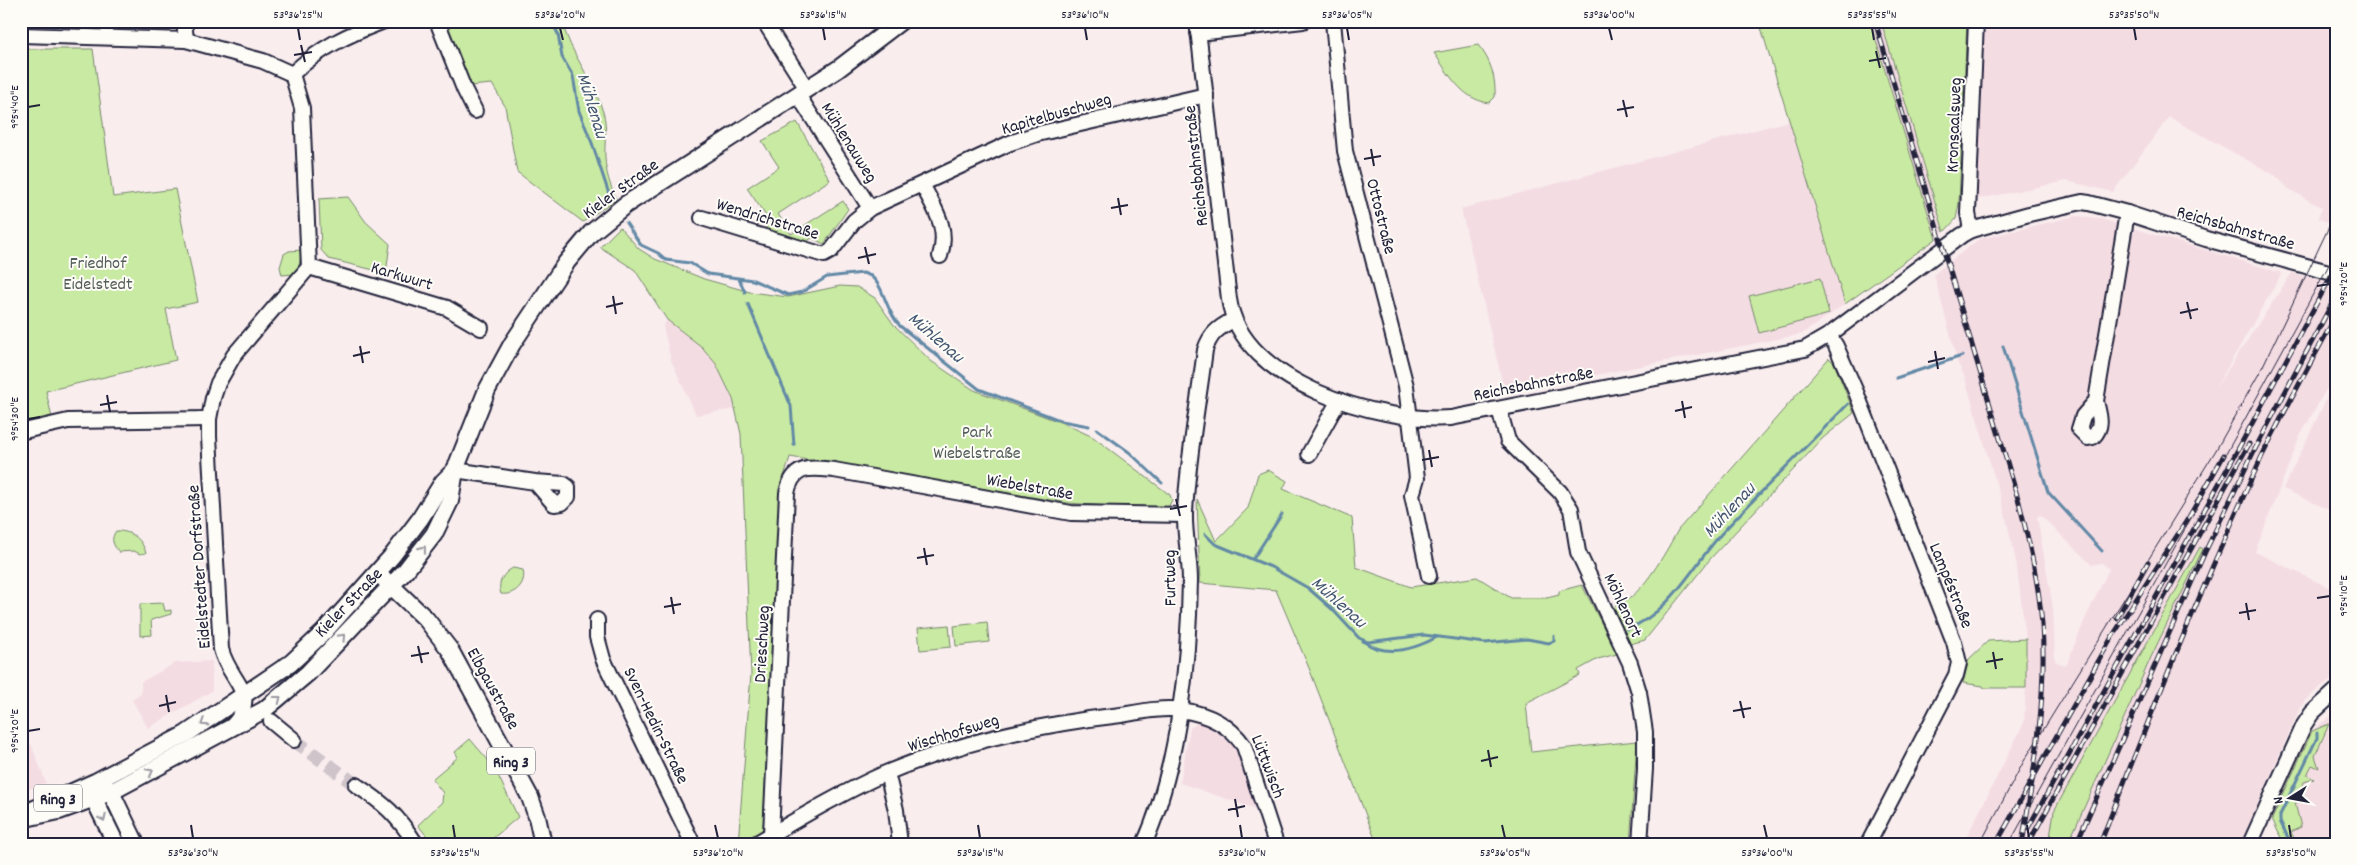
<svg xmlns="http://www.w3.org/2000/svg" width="2357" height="865" viewBox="0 0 2357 865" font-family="Dekko,sans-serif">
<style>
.built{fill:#f4dce3;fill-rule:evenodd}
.green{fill:#c9eaa2;stroke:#76866e}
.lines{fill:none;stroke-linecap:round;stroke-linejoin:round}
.stream{stroke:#6289a6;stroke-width:3}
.minor-tunnel{stroke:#cec4ca;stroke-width:14;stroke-dasharray:14 7;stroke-linecap:butt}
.minor-casing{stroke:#22223b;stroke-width:18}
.major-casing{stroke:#22223b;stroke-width:20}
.minor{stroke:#fdfcf7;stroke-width:14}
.major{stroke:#fdfcf7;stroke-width:16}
.tram{stroke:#22223b;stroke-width:1}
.rail-casing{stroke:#22223b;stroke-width:5}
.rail{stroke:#fdfcf7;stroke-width:3;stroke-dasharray:9;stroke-linecap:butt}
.oneway{stroke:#9a9aa2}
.ticks{fill:none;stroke:#22223b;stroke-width:2}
.labels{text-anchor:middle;stroke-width:4;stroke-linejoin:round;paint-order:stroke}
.shield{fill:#fdfcf7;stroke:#646373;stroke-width:1}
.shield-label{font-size:16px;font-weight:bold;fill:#22223b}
.street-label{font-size:18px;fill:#22223b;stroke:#fdfcf7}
.park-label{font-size:18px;fill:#545e5a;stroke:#fdfcf7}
.water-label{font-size:19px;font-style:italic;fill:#425671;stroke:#fdfcf7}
.neatline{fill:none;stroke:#22223b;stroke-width:2}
.ticks-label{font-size:12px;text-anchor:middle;fill:#22223b}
</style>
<rect width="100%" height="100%" fill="#f9edee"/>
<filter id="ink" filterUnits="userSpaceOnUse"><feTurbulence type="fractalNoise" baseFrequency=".02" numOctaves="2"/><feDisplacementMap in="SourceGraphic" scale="10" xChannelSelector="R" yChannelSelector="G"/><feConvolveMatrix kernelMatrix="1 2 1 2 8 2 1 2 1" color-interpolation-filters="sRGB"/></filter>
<g filter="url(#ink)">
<g class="built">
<path d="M21,21H162L156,28L21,24Z"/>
<path d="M1870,21H1881L1944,232L1936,239Z"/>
<path d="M1982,21H2336V240L2329,236L2334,226L2318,218L2322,208L2289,189L2276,176L2169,117L2113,192L2067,181L1974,200Z"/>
<path d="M1789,121L1845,304L1802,334L1505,393L1461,209Z"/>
<path d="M2076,216L2098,218L2282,273L2215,389L2292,273L2336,284V372L2299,438L2255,552L2336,591V675L2312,694L2300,708L2240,844H1963L2024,723L2026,688V639L2016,561L2004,510L1964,375L1958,364L1934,274L1979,239ZM2040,515L2092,565L2102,563L2109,569L2086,617L2066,666L2055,661L2053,607L2037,517Z"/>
<path d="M667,320L702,347L716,364L733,399L735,409L696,415L671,360L663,326Z"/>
<path d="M2336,379V513L2283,489Z"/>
<path d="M212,661V691L148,728L132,700L141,694V682L175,663Z"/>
<path d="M2336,711V844H2297L2279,805L2312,731Z"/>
<path d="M1204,721L1216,726L1232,741L1239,751L1259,810L1180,783L1190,728L1199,722Z"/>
<path d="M31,744L46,783L21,792V745Z"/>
</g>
<g class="green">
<path d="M445,21H562C570,54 594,80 603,112C608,127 604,143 605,158C606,173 610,185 616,199L583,222L517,172L505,106L492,84L470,86Z"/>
<path d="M1759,21H1870L1936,239L1845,304Z"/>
<path d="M1881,21H1967L1959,203L1956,219L1944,232Z"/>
<path d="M1478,45C1491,60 1496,78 1495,97L1489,103C1461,99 1449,74 1434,53Z"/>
<path d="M21,49H93L113,197L175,189L198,302L166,309L176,360L46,391L52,418L22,425Z"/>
<path d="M797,122L830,180L778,214L791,234L843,201L848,209L824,244L812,238L803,244L765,230L768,219L747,188L779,167L762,141Z"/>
<path d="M348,197L366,222L390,244L386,273L329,259L321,250L319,199Z"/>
<path d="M620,227L639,249L655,259L704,279L750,292L788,297L840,286L857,287L875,298L894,325L931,361L974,390L1065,424L1093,437L1170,495L1172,500L1167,509L1160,510L1068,503L790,457L781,486L763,828L760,833L741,844H738L751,674L741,434L733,399L716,364L702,347L667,320L635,270L600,247Z"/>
<path d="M302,250L299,266L294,274L282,275L280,267L284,254L289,251Z"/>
<path d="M1820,278L1829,314L1759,333L1749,296Z"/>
<path d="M1829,358L1834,363L1854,413L1823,438L1711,558L1645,640L1630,644L1614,608C1618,602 1625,602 1630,598C1648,584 1667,550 1678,530Z"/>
<path d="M1268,470L1287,481L1283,489L1352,518L1356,567L1411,587L1477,577L1511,598H1547L1559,595V591L1582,585L1617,654L1598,659L1578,670L1580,675L1526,703L1531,752L1637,741L1630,844H1377L1309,668L1276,590L1200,583L1197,499L1216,541L1248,508L1258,474Z"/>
<path d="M116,531C131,531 141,537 146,553L140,554L134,551L119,552C113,545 110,539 116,531Z"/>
<path d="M2200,547L2203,549L2152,655L2068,844H2049L2054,811Z"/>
<path d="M513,568L523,570C527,584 514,596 501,594C497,583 503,573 513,568Z"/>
<path d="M163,603L165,611L171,610V614L151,620L152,635L140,636V604Z"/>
<path d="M987,622L989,642L956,646L954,626Z"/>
<path d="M949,625L951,647L920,650L918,628Z"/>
<path d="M2026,639V688H1984L1983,686L1963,683L1969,659L1988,641Z"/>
<path d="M2329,724L2315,756L2319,768L2312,765L2307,775L2314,779L2304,782L2301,790L2303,801L2295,803L2301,827L2291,832L2297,844H2284L2272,819L2312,731Z"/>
<path d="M470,739L494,767L518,817L491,840L494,844H433L418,825L442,802L443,793L432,779L458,757L455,752Z"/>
</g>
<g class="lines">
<g class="stream">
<path d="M552,21L558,34L562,57L573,76L579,111L592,143L610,197"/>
<path d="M626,223L641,245L658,253L666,260L690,263L708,274L753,280L788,295L802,292L827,277L863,273L871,276C885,288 885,310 900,326L979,389L1062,421L1089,426"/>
<path d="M739,279L745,292"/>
<path d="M748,304L791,406L794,445"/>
<path d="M2003,346L2048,492L2102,551"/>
<path d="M1896,378L1962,356"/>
<path d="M1097,429L1129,452L1162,483"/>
<path d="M1205,534L1215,544L1271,567L1308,588L1332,609L1359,638L1368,642L1424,635L1485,643L1527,639L1549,643L1554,641V636"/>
<path d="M1253,559L1282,514"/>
<path d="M1627,629C1670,614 1693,565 1722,533C1763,489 1806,447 1848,404"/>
<path d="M1363,641C1386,658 1415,649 1437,637"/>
<path d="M2291,844L2280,821V815L2317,738V733"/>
</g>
<path class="minor-tunnel" d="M294,740L356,785"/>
<defs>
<g id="minor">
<path d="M184,21L186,40"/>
<path d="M437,21L464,89L475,111"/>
<path d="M764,21L807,89"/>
<path d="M1197,21L1229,299C1241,383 1378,423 1451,418L1805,349L1829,335L1962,235L1971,230L2029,214L2082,202L2089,203L2127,213L2206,239L2336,274"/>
<path d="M1333,21L1345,151L1406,386L1417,478L1412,495L1429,576"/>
<path d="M1198,33L1303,21"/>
<path d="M21,35L186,40L263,61L292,74"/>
<path d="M292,74C321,47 347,35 384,21"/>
<path d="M798,95L870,208"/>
<path d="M923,186C935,210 949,228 940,256"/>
<path d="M702,218L824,255L831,251L854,221L870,208L1010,143L1037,134L1206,95"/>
<path d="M1971,230L1968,213L1976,21"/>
<path d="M309,267L447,308L481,328"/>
<path d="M1829,335L1836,346L1856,392L1954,642L1959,663L1956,675L1868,844"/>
<path d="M2096,401L2083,416L2079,429L2088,438L2093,437C2104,426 2099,415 2096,401L2127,213"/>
<path d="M1499,409L1508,441L1560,492L1571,509L1578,552L1630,663L1639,692L1645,732V769L1640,844"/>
<path d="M24,431L68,421L209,419"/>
<path d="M1309,454L1339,400"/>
<path d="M455,470L535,482L554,504L562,503L568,497V487L564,484L535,482"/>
<path d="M597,620V637L603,659L693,844"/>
<path d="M271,721L294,740"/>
<path d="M232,726C262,694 229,682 221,649L209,437V419L213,398L218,383L234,355L309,267L302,108L292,74"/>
<path d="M887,773L896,810L900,844"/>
<path d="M356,785C385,804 397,815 416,844"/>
<path d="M771,834L787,493C793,464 811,468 834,470L1071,513L1185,515"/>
<path d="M755,844C798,819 841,793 886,773C960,742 1041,724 1121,715C1139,712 1163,707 1181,710C1208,714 1229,724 1244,746L1276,844"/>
<path d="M1144,844C1178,769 1189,662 1190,580C1190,558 1184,534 1185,512C1188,458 1198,404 1205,350C1210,334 1218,328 1233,320"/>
<path d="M2250,844L2304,725L2312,713L2336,691"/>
</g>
<g id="major">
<path d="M384,579L426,619L450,650L530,797L537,817L543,844"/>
<path d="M104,785L111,792L136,844"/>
<path d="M94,788V799L116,844"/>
<path d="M30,811L95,782L186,734L291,663L324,632L392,556L420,519L443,482L455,470"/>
<path d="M21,819L59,811L111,792L264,710L308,673L406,570L434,534L450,501L455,470L487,390L512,344L566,263L591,233L625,205L838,69L901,21"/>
</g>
</defs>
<use href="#minor" class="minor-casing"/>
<use href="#major" class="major-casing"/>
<use href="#minor" class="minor"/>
<use href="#major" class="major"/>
<g class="tram">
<path d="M1980,844L2024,761L2216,450L2261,370L2336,212"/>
<path d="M2009,844L2190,520L2336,252"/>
</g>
<defs>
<g id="rail">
<path d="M1875,21L2019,502C2029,542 2039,583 2042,625C2047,698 2034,772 2022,844"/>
<path d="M2117,618L2148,562"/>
<path d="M2028,828L2241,444L2336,267"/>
<path d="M1996,844L2112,637L2189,517L2224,455"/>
<path d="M2028,844L2249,444"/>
<path d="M2076,844L2205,552L2254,451L2336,296"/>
<path d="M2100,844C2151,713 2203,583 2262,456C2285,409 2311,362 2336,316"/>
</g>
</defs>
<use href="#rail" class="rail-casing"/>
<use href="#rail" class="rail"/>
</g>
<defs><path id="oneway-chevron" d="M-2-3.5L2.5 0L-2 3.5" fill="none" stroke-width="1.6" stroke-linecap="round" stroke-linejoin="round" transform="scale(1.25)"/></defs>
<g class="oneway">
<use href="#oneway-chevron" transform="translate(423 549) rotate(-52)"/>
<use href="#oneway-chevron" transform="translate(342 637) rotate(-47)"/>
<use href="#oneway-chevron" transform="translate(278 699) rotate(-38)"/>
<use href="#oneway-chevron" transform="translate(204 723) rotate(147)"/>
<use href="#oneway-chevron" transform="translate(150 772) rotate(-28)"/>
<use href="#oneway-chevron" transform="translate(103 818) rotate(64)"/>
</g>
</g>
<path class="ticks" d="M298,28L300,40M560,28L563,40M823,28L825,40M1085,28L1087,40M1347,28L1349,40M1609,28L1612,40M1872,28L1874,40M2134,28L2136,40M301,45L305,62M1876,51L1880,68M294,55L312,52M1869,61L1886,58M1623,100L1627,117M28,107L40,105M1617,110L1634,107M1371,149L1374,166M1364,159L1381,156M1118,198L1121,215M1111,208L1128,205M865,247L869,264M858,258L876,254M2317,286L2330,284M613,296L616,314M2187,302L2191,319M606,307L623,303M2180,313L2198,309M360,346L363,363M1935,351L1938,369M353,356L370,352M1928,362L1945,358M107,395L110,412M1682,401L1685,418M100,405L117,402M1675,411L1692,407M28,419L40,417M1429,450L1432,467M1422,460L1439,457M1176,499L1180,516M1170,509L1187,506M924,548L927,565M917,558L934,555M671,597L674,614M2317,598L2330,596M2246,603L2249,620M664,607L681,604M2239,613L2256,610M418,646L422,663M1993,652L1996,669M411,656L429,653M1986,662L2003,659M166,695L169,712M1740,701L1744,718M159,706L176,702M1733,711L1751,708M28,731L40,729M1488,750L1491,767M1481,761L1498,757M1235,799L1238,817M1228,810L1245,806M191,825L193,838M453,825L455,838M715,825L718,838M978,825L980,838M1240,825L1242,838M1502,825L1505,838M1764,825L1767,838M2027,825L2029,838M2289,825L2291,838"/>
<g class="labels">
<g class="shield">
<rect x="487" y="747.5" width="48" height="27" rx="4"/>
<rect x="34" y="784.5" width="48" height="27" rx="4"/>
</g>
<g class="shield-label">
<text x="511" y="767">Ring 3</text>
<text x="58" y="804">Ring 3</text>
</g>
<g class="street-label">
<text transform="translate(1056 113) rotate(-16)" y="6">Kapitelbuschweg</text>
<text transform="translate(1953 125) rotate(-88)" y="6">Kronsaalsweg</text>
<text transform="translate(850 142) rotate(58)" y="6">Mühlenauweg</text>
<text transform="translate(1195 166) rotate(-96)" y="6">Reichsbahnstraße</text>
<text transform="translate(620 188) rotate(-36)" y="6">Kieler Straße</text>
<text transform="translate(1382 216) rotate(76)" y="6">Ottostraße</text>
<text transform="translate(768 218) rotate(17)" y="6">Wendrichstraße</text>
<text transform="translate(2236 227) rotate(16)" y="6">Reichsbahnstraße</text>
<text transform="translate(402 275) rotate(17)" y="6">Karkwurt</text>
<text transform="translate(1533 383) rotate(-11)" y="6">Reichsbahnstraße</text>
<text transform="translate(1030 486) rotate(10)" y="6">Wiebelstraße</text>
<text transform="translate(198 567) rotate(-94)" y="6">Eidelstedter Dorfstraße</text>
<text transform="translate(1169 578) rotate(-91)" y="6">Furtweg</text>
<text transform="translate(1952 585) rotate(68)" y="6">Lampéstraße</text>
<text transform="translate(348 602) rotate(-46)" y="6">Kieler Straße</text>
<text transform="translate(1624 605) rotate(65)" y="6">Möhlenort</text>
<text transform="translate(761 644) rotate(-87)" y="6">Drieschweg</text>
<text transform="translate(494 688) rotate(61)" y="6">Elbgaustraße</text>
<text transform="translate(657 725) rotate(64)" y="6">Sven-Hedin-Straße</text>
<text transform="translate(953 732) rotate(-17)" y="6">Wischhofsweg</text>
<text transform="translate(1269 766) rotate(69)" y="6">Lüttwisch</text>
</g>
<g class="park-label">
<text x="98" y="268">Friedhof<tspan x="98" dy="21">Eidelstedt</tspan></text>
<text x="977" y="437">Park<tspan x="977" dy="21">Wiebelstraße</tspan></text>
</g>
<g class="water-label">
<text transform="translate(594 105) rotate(73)" y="7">Mühlenau</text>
<text transform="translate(937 336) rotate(41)" y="7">Mühlenau</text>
<text transform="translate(1728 509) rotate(-47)" y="7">Mühlenau</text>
<text transform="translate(1340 601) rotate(42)" y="7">Mühlenau</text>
</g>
</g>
<rect width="2357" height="865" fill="none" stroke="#fdfcf7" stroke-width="55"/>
<g transform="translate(2290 798) rotate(259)" stroke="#fdfcf7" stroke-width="4" paint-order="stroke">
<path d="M0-4L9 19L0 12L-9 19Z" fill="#22223b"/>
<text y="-8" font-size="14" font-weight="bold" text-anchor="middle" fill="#22223b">N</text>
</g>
<rect x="28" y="28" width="2302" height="810" class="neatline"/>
<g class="ticks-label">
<text x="298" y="18">53°36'25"N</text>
<text x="560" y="18">53°36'20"N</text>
<text x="823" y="18">53°36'15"N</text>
<text x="1085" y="18">53°36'10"N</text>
<text x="1347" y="18">53°36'05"N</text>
<text x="1609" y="18">53°36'00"N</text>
<text x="1872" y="18">53°35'55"N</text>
<text x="2134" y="18">53°35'50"N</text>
<text transform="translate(14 107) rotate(-90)" y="4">9°54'40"E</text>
<text transform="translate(2343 284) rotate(-90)" y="4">9°54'20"E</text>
<text transform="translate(14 419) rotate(-90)" y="4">9°54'30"E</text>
<text transform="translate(2343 596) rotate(-90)" y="4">9°54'10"E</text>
<text transform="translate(14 731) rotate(-90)" y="4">9°54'20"E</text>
<text x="193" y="856">53°36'30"N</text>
<text x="455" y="856">53°36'25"N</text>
<text x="718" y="856">53°36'20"N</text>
<text x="980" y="856">53°36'15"N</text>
<text x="1242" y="856">53°36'10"N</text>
<text x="1505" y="856">53°36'05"N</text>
<text x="1767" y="856">53°36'00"N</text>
<text x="2029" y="856">53°35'55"N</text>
<text x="2291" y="856">53°35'50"N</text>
</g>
</svg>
